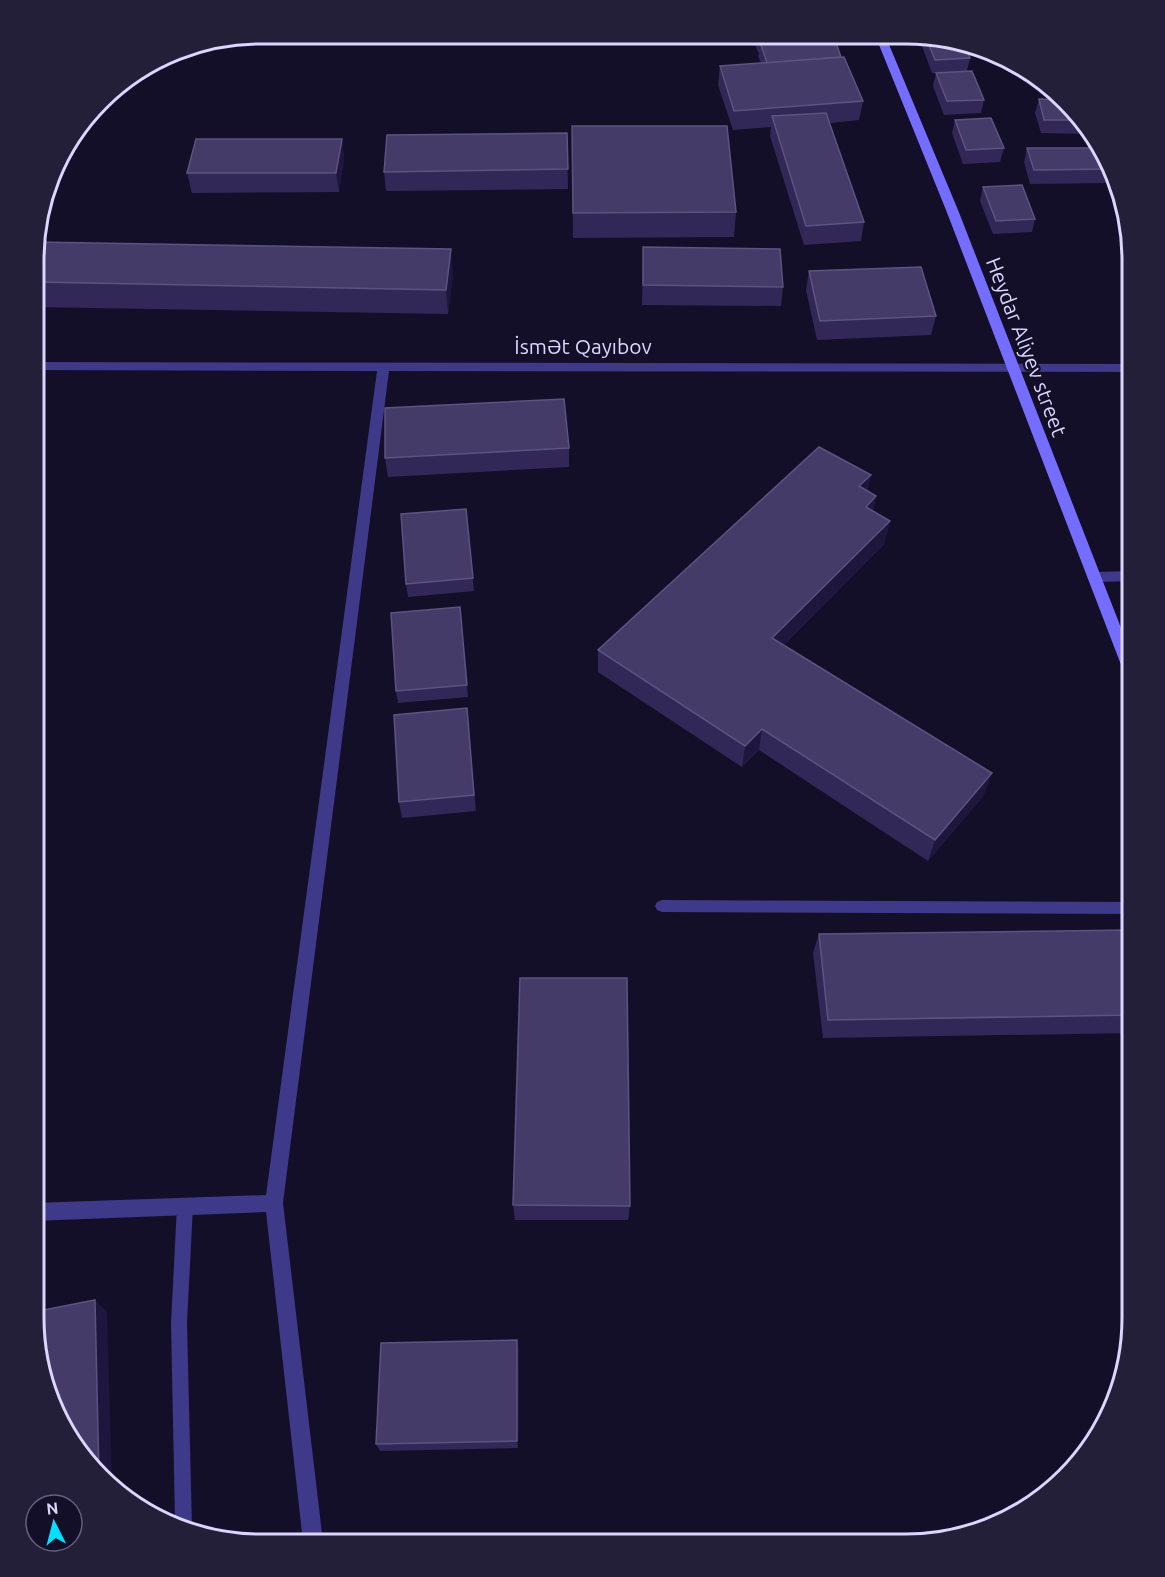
<svg xmlns="http://www.w3.org/2000/svg" width="1165" height="1577" viewBox="0 0 1165 1577" font-family="Ubuntu,sans-serif">
<style>
.lines{fill:none;stroke-linecap:round;stroke-linejoin:round}
.service{fill:#3e3988;fill-rule:evenodd}
.minor{fill:#3e3988;fill-rule:evenodd}
.secondary{fill:#756dff;fill-rule:evenodd}
.wall{fill:#322857}
.shaded-wall{fill:#1e163c}
.building{fill:#443b69;stroke:#5c5380;stroke-width:1.5}
.labels{text-anchor:middle;stroke-width:4.5;stroke-linejoin:round;paint-order:stroke}
.street-label{font-size:21px;fill:#dcd6ff;stroke:#140f28}
.rim{fill:none;stroke:#dcd6ff;stroke-width:3}
</style>
<rect width="100%" height="100%" fill="#140f28"/>
<g class="lines">
<g class="service">
<path d="M662,900L1132,902V914L662,912L657,910L655,906L657,902Z"/>
<path d="M185,1198L191,1200L193,1206L187,1323L192,1528L175,1521L171,1323L177,1206L179,1200Z"/>
</g>
<g class="minor">
<path d="M35,362L1132,364V372L389,371L283,1203L323,1542H303L266,1212L33,1221V1203L266,1195L377,371L35,370Z"/>
<path d="M1132,571V581L1094,582L1087,577L1094,572Z"/>
</g>
<path class="secondary" d="M875,35H885L958,210L1132,656V681L1125,675L946,210Z"/>
</g>
<g class="wall">
<path d="M751,34L818,35V38L841,57L863,101L859,120L830,123L864,222L861,241L804,245L770,136L771,127L733,130L718,85L720,66L761,63L758,56L759,52H758Z"/>
<path d="M924,35H936L970,58L967,71L984,100L981,113L944,115L933,86L936,73H932L922,46Z"/>
<path d="M1039,99L1076,110L1092,134L1041,133L1035,113Z"/>
<path d="M955,120L1004,148L1000,162L963,164L952,133Z"/>
<path d="M572,126L736,212L734,237L573,238Z"/>
<path d="M567,133L568,189L386,191L384,172Z"/>
<path d="M342,139L344,158L339,192L192,193L187,173Z"/>
<path d="M1027,148L1109,159L1112,173L1109,183L1030,184L1024,162Z"/>
<path d="M983,187L1035,219L1032,232L993,234L980,201Z"/>
<path d="M35,242L453,274L448,314L35,307Z"/>
<path d="M643,247L783,287L781,306L642,305Z"/>
<path d="M809,271L936,316L931,335L817,340L806,290Z"/>
<path d="M569,448V467L388,477L385,458Z"/>
<path d="M871,475L867,491L876,496L873,511L890,521L884,544L784,645L984,795L928,861L759,750L742,767L598,672V650Z"/>
<path d="M466,509L474,591L408,597L406,584Z"/>
<path d="M460,607L468,697L398,703L396,691Z"/>
<path d="M467,708L476,811L402,818L399,802Z"/>
<path d="M1132,930V1033L823,1038L813,953L819,934Z"/>
<path d="M513,1205L630,1206L628,1220H515Z"/>
<path d="M519,1349L518,1448L380,1451L376,1444Z"/>
</g>
<g class="shaded-wall">
<path d="M342,139L344,158L339,192L336,173Z"/>
<path d="M451,249L453,274L448,314L446,290Z"/>
<path d="M871,475L865,499L859,486Z"/>
<path d="M876,496L871,520L866,507Z"/>
<path d="M890,521L884,544L769,660L772,638Z"/>
<path d="M762,729L759,750L742,767L745,746Z"/>
<path d="M992,773L984,795L928,861L935,840Z"/>
<path d="M95,1300L107,1312L112,1487L99,1476Z"/>
<path d="M517,1340L519,1349L518,1448L517,1441Z"/>
</g>
<g class="building">
<path d="M757,34L818,35L759,39Z"/>
<path d="M925,35H936L965,46L970,58L935,60Z"/>
<path d="M834,37L841,57L767,63L760,42Z"/>
<path d="M844,57L863,101L734,111L720,66Z"/>
<path d="M972,71L984,100L947,101L936,73Z"/>
<path d="M1039,99L1064,100L1076,110L1083,120H1044Z"/>
<path d="M826,113L864,222L806,226L772,116Z"/>
<path d="M991,118L1004,148L966,150L955,120Z"/>
<path d="M572,126H727L736,212L573,213Z"/>
<path d="M567,133L568,169L384,172L387,135Z"/>
<path d="M196,139H342L336,173H187Z"/>
<path d="M1027,148H1101L1109,159L1111,169L1034,170Z"/>
<path d="M1022,185L1035,219L996,221L983,187Z"/>
<path d="M35,242L451,249L446,290L35,282Z"/>
<path d="M643,247L780,249L783,287L643,285Z"/>
<path d="M921,267L936,316L820,321L809,271Z"/>
<path d="M564,399L569,448L385,458V408Z"/>
<path d="M819,447L871,475L859,486L876,496L866,507L890,521L772,638L992,773L935,840L762,729L745,746L598,650Z"/>
<path d="M466,509L473,578L406,584L401,514Z"/>
<path d="M460,607L467,685L396,691L391,613Z"/>
<path d="M467,708L474,795L399,802L394,715Z"/>
<path d="M1132,930V1015L828,1020L819,934Z"/>
<path d="M520,978H627L630,1206L513,1205Z"/>
<path d="M95,1300L99,1476L89,1467L56,1418L33,1318V1312Z"/>
<path d="M517,1340V1441L376,1444L381,1343Z"/>
</g>
<g class="labels">
<g class="street-label">
<text x="583" y="354">İsmət Qayıbov</text>
<text transform="translate(1026 347) rotate(69)" y="7">Heydar Aliyev street</text>
</g>
</g>
<path d="M0 0H1165V1577H0ZM260 44H906A216 216 0 0 1 1122 260V1318A216 216 0 0 1 906 1534H260A216 216 0 0 1 44 1318V260A216 216 0 0 1 260 44Z" fill="#241f39" fill-rule="evenodd"/>
<path class="rim" d="M260 44H906A216 216 0 0 1 1122 260V1318A216 216 0 0 1 906 1534H260A216 216 0 0 1 44 1318V260A216 216 0 0 1 260 44Z"/>
<g transform="translate(54 1523) rotate(354)"><circle r="28" fill="#140f28" stroke="#645f7e" stroke-width="1.5"/>
<path d="M0-4.5L10 22L0 15L-10 22Z" fill="#02dfff"/>
<text y="-9" font-size="16" font-weight="bold" text-anchor="middle" fill="#dcd6ff">N</text>
</g>
</svg>
